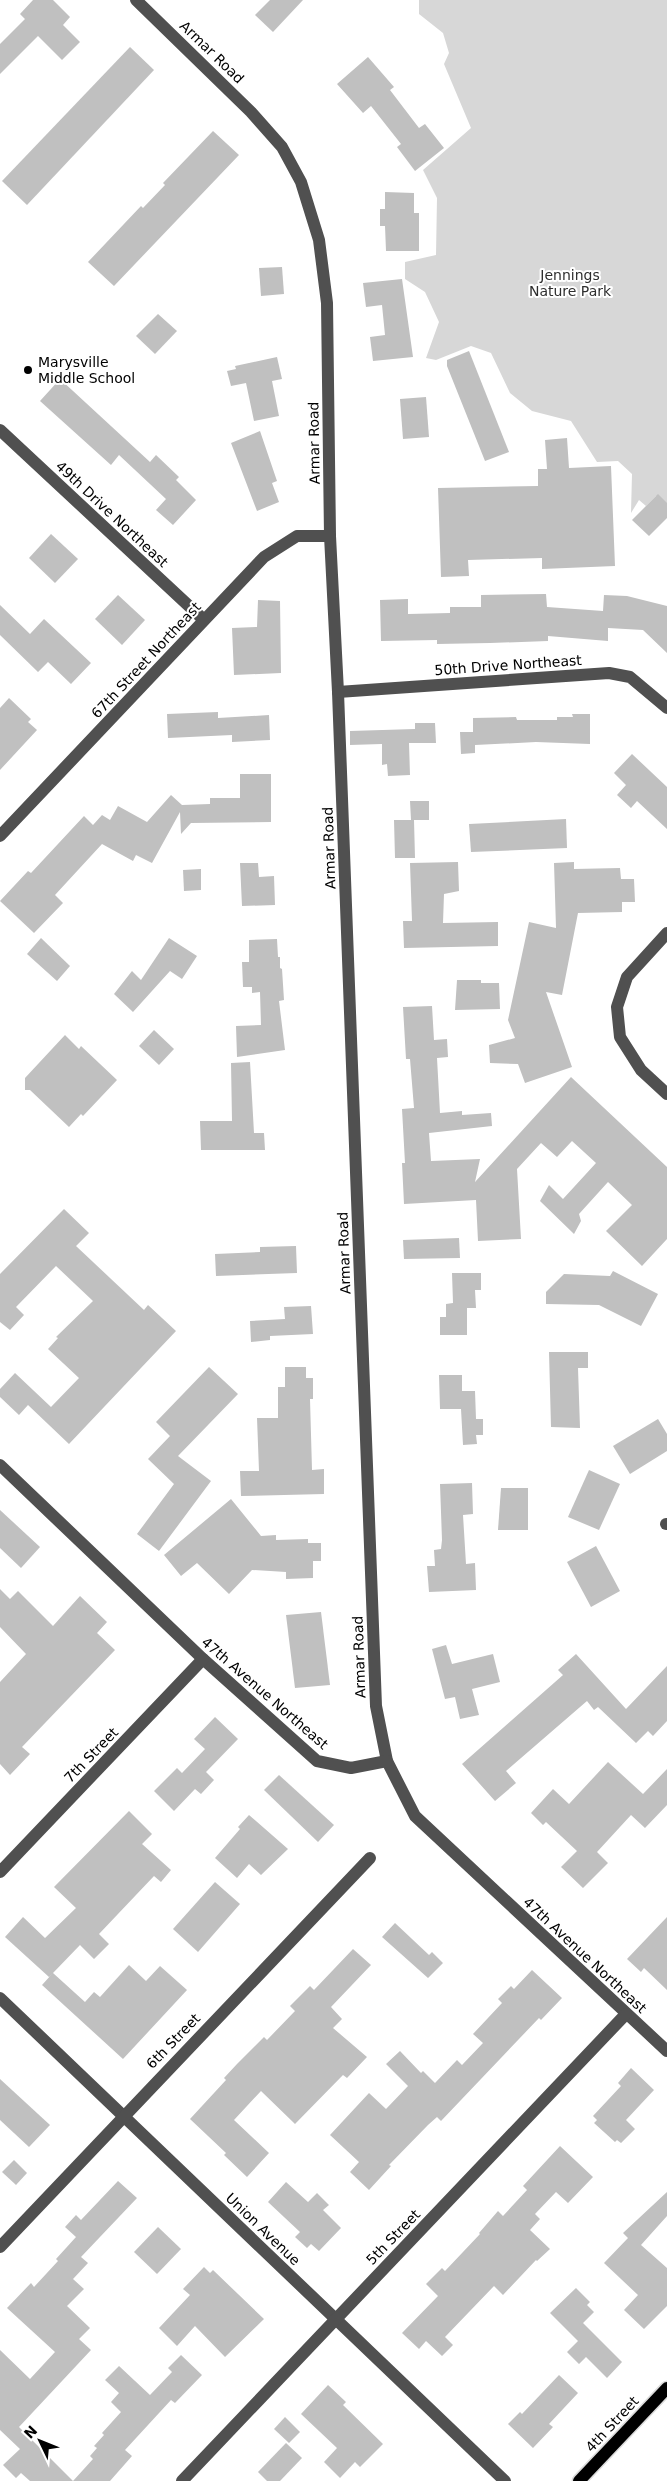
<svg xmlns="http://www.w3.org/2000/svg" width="667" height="2481" viewBox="0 0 667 2481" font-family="'DejaVu Sans',sans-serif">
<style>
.green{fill:#d7d7d7}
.building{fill:#c0c0c0}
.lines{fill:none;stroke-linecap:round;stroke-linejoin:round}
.major-casing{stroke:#dbdbdb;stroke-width:15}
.minor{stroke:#505050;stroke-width:12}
.major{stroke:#000;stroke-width:12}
.poi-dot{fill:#000;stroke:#fff;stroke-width:2}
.labels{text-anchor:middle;stroke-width:4;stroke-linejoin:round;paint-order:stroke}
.street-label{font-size:14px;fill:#000;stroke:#fff}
.park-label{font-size:14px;fill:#2e2e2e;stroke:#fff}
.poi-label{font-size:14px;fill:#000;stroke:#fff;text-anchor:start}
</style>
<rect width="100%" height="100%" fill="#fff"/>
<path class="green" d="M419,0H667V506L656,496L646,506L639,500L631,513L632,474L618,461L597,462L571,421L532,411L510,393L491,353L471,346L436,360L426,358L439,322L425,292L405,279V262L436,255L437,198L423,170L471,128L444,64L449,53L443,33L419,14Z"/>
<g class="building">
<path d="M33,0H53L70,17L63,25L80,42L62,60L38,36L0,74V44L25,19L20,14Z"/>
<path d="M270,0H303L273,32L255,15Z"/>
<path d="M130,47L154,70L27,205L2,181Z"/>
<path d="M368,57L394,87L390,90L419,128L425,124L444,148L415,171L397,147L401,144L371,106L363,113L337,84Z"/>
<path d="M213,131L239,155L114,286L88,262L141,206L143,208L165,185L163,183Z"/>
<path d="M385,192L414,193V213H419V251H386L385,226H380V209H385Z"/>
<path d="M282,267L284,294L261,296L259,268Z"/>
<path d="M402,279L413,357L373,361L370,337L385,335L382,305L366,307L363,283Z"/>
<path d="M158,314L177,331L155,354L136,336Z"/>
<path d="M469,351L509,452L485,461L447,366V360Z"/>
<path d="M277,357L282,379L272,381L279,416L254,421L246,383L231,386L227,371L236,369L235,366Z"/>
<path d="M60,379L150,462L156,455L179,477L176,480L196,500L173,525L156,510L166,499L119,455L111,465L40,401Z"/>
<path d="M426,397L429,437L403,439L400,399Z"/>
<path d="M260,431L277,481L272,483L279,502L257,511L231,443Z"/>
<path d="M567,438L569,468L611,466L615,566L542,569V558L468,560L469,576L441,577L438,488L538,486V469H547L545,440Z"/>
<path d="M658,494L667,503V518L649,536L632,520Z"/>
<path d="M51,534L78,559L55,583L29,558Z"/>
<path d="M546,594L547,607L603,611L604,595L627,596L667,606V653L643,630L608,628V641L548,636V641L490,643L437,644V640L381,641L380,600L408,599V614L450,613V607H481V595Z"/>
<path d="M118,595L145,620L122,645L95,619Z"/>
<path d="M258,600L280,601L281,673L234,675L232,628L257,627Z"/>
<path d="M0,605L30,634L44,619L91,663L71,684L48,662L38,672L0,635Z"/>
<path d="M9,698L31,719L28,722L37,730L0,770V708Z"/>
<path d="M218,712V718L269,715L270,740L232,742V735L168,738L167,714Z"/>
<path d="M572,714H590V744L536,742L475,745V753L461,754L460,732H473V718L516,717L517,720H557V717H573Z"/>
<path d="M415,723H435L436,743H409L410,775L388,776L387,764L382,765V744L350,745V731L415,729Z"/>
<path d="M632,754L667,787V829L637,801L631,808L617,795L626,785L614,773Z"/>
<path d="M240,774H271V822L191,823L181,834L180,812L152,863L136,855L133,861L102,844L55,895L63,903L34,933L0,901L28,871L31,873L84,816L93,825L102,815L110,820L118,806L147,822L171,795L182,805L210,804V798H240Z"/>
<path d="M410,801H429V820H414L415,858H395L394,820H411Z"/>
<path d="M566,819L567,848L471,852L469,824Z"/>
<path d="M458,862L459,891L444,894L443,923L498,922V946L404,948L403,921H412L410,863Z"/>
<path d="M574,862V869L620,868L621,879H634L635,902H622V912L578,913L562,995L546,992L572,1067L525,1083L518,1064L490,1063L489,1045L515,1038L508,1020L529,922L556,928L554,863Z"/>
<path d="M240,863H258L259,877L274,876L275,905L242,906Z"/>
<path d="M201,869V890L184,891L183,870Z"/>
<path d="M41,938L70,966L57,981L27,954Z"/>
<path d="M169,938L197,956L182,979L170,971L133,1012L114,994L132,971L141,980Z"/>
<path d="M277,939L278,957H280V968L282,969L284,1000L279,1001L285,1050L237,1057L236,1026L261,1025L260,992L252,993V987H243L242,962H249V940Z"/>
<path d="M457,980H481V983H499L500,1009L455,1010Z"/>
<path d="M432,1006L434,1040L447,1039L448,1057L437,1058L440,1113L462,1111V1115L491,1113L492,1126L429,1133L431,1161L480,1159L475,1182L571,1077L667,1167V1239L642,1266L606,1231L632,1205L608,1182L579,1214L581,1221L574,1234L540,1201L549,1185L563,1199L596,1163L572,1141L557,1157L541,1143L517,1169L521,1239L478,1241L476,1200L404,1204L402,1163H405L402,1109L414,1108L410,1059H406L403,1007Z"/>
<path d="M154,1030L174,1049L159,1065L139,1046Z"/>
<path d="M65,1035L79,1049L81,1046L117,1080L83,1116L81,1114L69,1127L30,1090H25V1078Z"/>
<path d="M250,1062L254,1133H264L265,1150H201L200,1121H232L231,1063Z"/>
<path d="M64,1209L89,1233L76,1246L144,1310L148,1305L176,1331L69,1444L28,1405L19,1415L0,1397V1389L15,1373L51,1407L79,1378L48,1349L58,1338L56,1337L93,1301L56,1266L16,1307L24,1315L10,1330L0,1322V1274Z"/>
<path d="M459,1238L460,1258L404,1259L403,1240Z"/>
<path d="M296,1246L297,1273L216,1276L215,1254L260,1252V1247Z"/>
<path d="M613,1271L658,1294L641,1326L599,1305L546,1304V1292L564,1274L610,1276Z"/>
<path d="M452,1273H481V1290H475L476,1308H467V1335H440V1317H446V1304L453,1303Z"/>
<path d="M311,1306L313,1334L270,1336V1340L251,1342L250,1321L285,1319L284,1307Z"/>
<path d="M549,1352H588V1368H578L580,1428L551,1427Z"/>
<path d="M209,1367L238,1394L178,1456L211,1481L159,1551L137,1534L174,1484L148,1459L170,1436L156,1422Z"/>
<path d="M285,1367H306V1378H313V1399H310L312,1470L324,1469V1494L241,1496L240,1471H259L257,1418H278V1387H285Z"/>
<path d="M439,1375H462V1391H475L476,1419H483V1435H476L477,1444L463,1445L461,1409H440Z"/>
<path d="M658,1419L667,1434V1451L630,1474L613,1446Z"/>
<path d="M589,1470L620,1484L599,1530L568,1517Z"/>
<path d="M472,1483L473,1514L463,1515L466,1564L475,1563L476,1590L429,1592L427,1566H435L434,1550L441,1549L442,1540L440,1484Z"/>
<path d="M501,1488H528V1530H498Z"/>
<path d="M231,1499L261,1536L276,1535V1540L308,1539V1543H321V1561H313V1578L286,1579V1572L252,1570L229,1594L197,1563L181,1576L164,1555Z"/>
<path d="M0,1510L40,1547L21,1568L0,1548Z"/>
<path d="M596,1546L620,1591L591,1607L567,1562Z"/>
<path d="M0,1589L10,1599L18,1591L53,1626L80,1596L107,1622L97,1633L115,1650L22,1747L30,1754L10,1775L0,1764V1682L26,1654L0,1627Z"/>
<path d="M321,1612L330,1685L295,1688L286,1615Z"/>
<path d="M446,1645L452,1664L493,1654L500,1682L472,1689L479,1715L460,1719L455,1697L445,1699L432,1649Z"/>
<path d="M576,1654L626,1709L667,1666V1721L653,1736L648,1731L636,1743L598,1707L594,1710L587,1701L506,1771L516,1783L495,1801L462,1764L563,1675L558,1670Z"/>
<path d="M215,1717L238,1739L206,1772L214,1780L201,1794L195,1789L174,1811L154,1791L177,1768L182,1773L205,1749L194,1739Z"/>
<path d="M608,1762L643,1794L667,1769V1805L645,1828L631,1815L597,1852L608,1863L583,1888L561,1867L577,1851L546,1822L543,1825L531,1813L553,1789L569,1804Z"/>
<path d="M279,1775L334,1825L318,1842L264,1790Z"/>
<path d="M129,1811L152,1834L142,1844L171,1870L161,1882L154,1876L99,1934L109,1944L94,1959L80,1945L53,1973L85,2002L94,1992L100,1997L129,1965L146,1981L160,1966L187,1990L123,2059L42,1985L52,1974L49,1977L5,1937L23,1917L45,1938L76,1908L54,1887Z"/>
<path d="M249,1815L288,1849L261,1875L249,1864L237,1878L215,1858L240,1829L238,1827Z"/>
<path d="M215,1882L240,1904L198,1952L173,1929Z"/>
<path d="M667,1917V1990L644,1968L641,1972L627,1959Z"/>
<path d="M395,1923L429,1955L432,1952L443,1963L428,1978L382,1937Z"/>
<path d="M353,1949L371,1965L331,2007L342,2019L333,2028L367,2057L347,2078L343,2075L295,2124L261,2091L234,2120L269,2153L247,2177L224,2155L226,2153L190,2119L226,2080L224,2078L237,2064L264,2037L267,2040L295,2011L290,2006L310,1986L314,1990Z"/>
<path d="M532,1970L562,1998L541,2020L539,2018L441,2121L437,2117L428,2125L389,2165L391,2166L369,2190L350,2172L359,2162L330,2135L369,2093L386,2109L408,2086L386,2064L400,2051L421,2073L423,2071L435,2083L457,2060L462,2065L483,2043L473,2034L502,2003L498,1999L511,1986L514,1989Z"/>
<path d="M631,2068L654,2090L626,2120L635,2129L621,2143L617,2140L615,2142L594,2123L597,2120L593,2116L621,2086L618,2083Z"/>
<path d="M0,2079L50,2125L29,2147L0,2120Z"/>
<path d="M560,2146L593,2177L568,2203L556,2192L535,2214L540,2219L530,2230L550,2249L537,2261L536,2260L503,2295L494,2286L445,2337L453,2345L442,2356L426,2341L419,2349L402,2333L438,2296L426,2284L442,2268L445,2271L480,2234L479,2233L498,2211L503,2216L527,2190L523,2186Z"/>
<path d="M14,2160L27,2173L16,2185L2,2172Z"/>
<path d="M118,2181L137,2198L81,2257L88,2263L73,2279L84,2289L67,2306L90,2328L79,2339L91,2350L19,2427L73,2481L93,2459L90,2456L97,2448L94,2446L104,2435L102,2433L121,2412L111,2402L119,2393L105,2380L119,2366L150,2395L172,2372L168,2368L181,2355L202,2375L175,2403L171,2400L125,2450L132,2456L110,2481H30L21,2473L16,2478L3,2465L20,2449L0,2430V2350L30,2379L55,2352L7,2308L31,2283L34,2287L58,2261L56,2259L76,2237L65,2227L76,2215L81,2220Z"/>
<path d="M286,2182L308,2202L317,2193L329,2205L323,2210L341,2228L319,2251L311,2244L307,2248L295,2237L300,2232L268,2202Z"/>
<path d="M667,2192V2216L641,2245L667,2268V2306L644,2329L624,2310L638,2295L604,2263L628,2238L623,2233Z"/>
<path d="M158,2227L181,2249L157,2274L134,2252Z"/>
<path d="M204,2267L210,2273L213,2270L264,2319L225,2357L195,2326L177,2346L159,2328L190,2295L183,2289Z"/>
<path d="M576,2288L590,2302L587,2305L594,2312L583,2323L622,2362L607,2378L586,2357L579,2364L567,2352L578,2341L550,2313Z"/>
<path d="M559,2375L578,2393L549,2424L553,2427L533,2448L508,2424L520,2412L522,2414Z"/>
<path d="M328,2385L346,2402L343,2405L383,2444L360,2467L355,2462L340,2478L324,2462L337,2448L301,2414Z"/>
<path d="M285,2417L300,2432L289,2443L274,2429Z"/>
<path d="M286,2443L302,2458L280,2481H267L258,2472Z"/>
</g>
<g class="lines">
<defs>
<path id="major" d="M579,2481L667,2388"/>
</defs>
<use href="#major" class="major-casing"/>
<g class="minor">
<path d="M136,0L251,112L282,147L301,182L319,240L327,303L330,536L338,692L376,1706L387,1761L415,1816L667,2051"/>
<path d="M0,430L204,620"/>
<path d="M338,692L609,673L630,677L667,708"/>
<path d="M0,836L264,557L297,536H330"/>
<path d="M667,933L627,977L617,1007L620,1037L641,1070L667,1094"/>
<path d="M0,1465L203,1659L317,1761L351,1768L387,1761"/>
<path d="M666,1524H667"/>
<path d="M0,1872L203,1659"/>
<path d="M0,1998L505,2481"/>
<path d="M0,2247L370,1858"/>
<path d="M182,2481L626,2014"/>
</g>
<use href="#major" class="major"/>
</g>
<circle class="poi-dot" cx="28" cy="370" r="5"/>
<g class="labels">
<g class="street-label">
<text transform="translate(212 52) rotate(44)" y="5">Armar Road</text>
<text transform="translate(314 443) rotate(-91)" y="5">Armar Road</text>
<text transform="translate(112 514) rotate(43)" y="5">49th Drive Northeast</text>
<text transform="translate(146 660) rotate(-47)" y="5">67th Street Northeast</text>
<text transform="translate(508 665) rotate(-4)" y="5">50th Drive Northeast</text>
<text transform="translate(329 848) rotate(-92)" y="5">Armar Road</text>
<text transform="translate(344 1253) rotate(-92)" y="5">Armar Road</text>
<text transform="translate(359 1657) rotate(-92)" y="5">Armar Road</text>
<text transform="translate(265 1693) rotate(41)" y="5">47th Avenue Northeast</text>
<text transform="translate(91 1755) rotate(-46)" y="5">7th Street</text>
<text transform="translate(585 1955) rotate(43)" y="5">47th Avenue Northeast</text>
<text transform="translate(173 2041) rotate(-46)" y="5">6th Street</text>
<text transform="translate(263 2229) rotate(44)" y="5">Union Avenue</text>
<text transform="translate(393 2237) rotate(-46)" y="5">5th Street</text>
<text transform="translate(612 2424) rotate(-47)" y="5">4th Street</text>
</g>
<g class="park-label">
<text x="570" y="280">Jennings<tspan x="570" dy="16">Nature Park</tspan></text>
</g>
<g class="poi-label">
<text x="38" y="367">Marysville<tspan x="38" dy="16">Middle School</tspan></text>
</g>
</g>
<g transform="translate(40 2441) rotate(313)" stroke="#ffffff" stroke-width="4" paint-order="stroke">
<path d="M0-4L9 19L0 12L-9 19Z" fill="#000000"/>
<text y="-8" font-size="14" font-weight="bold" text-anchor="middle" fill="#000000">N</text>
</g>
</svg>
